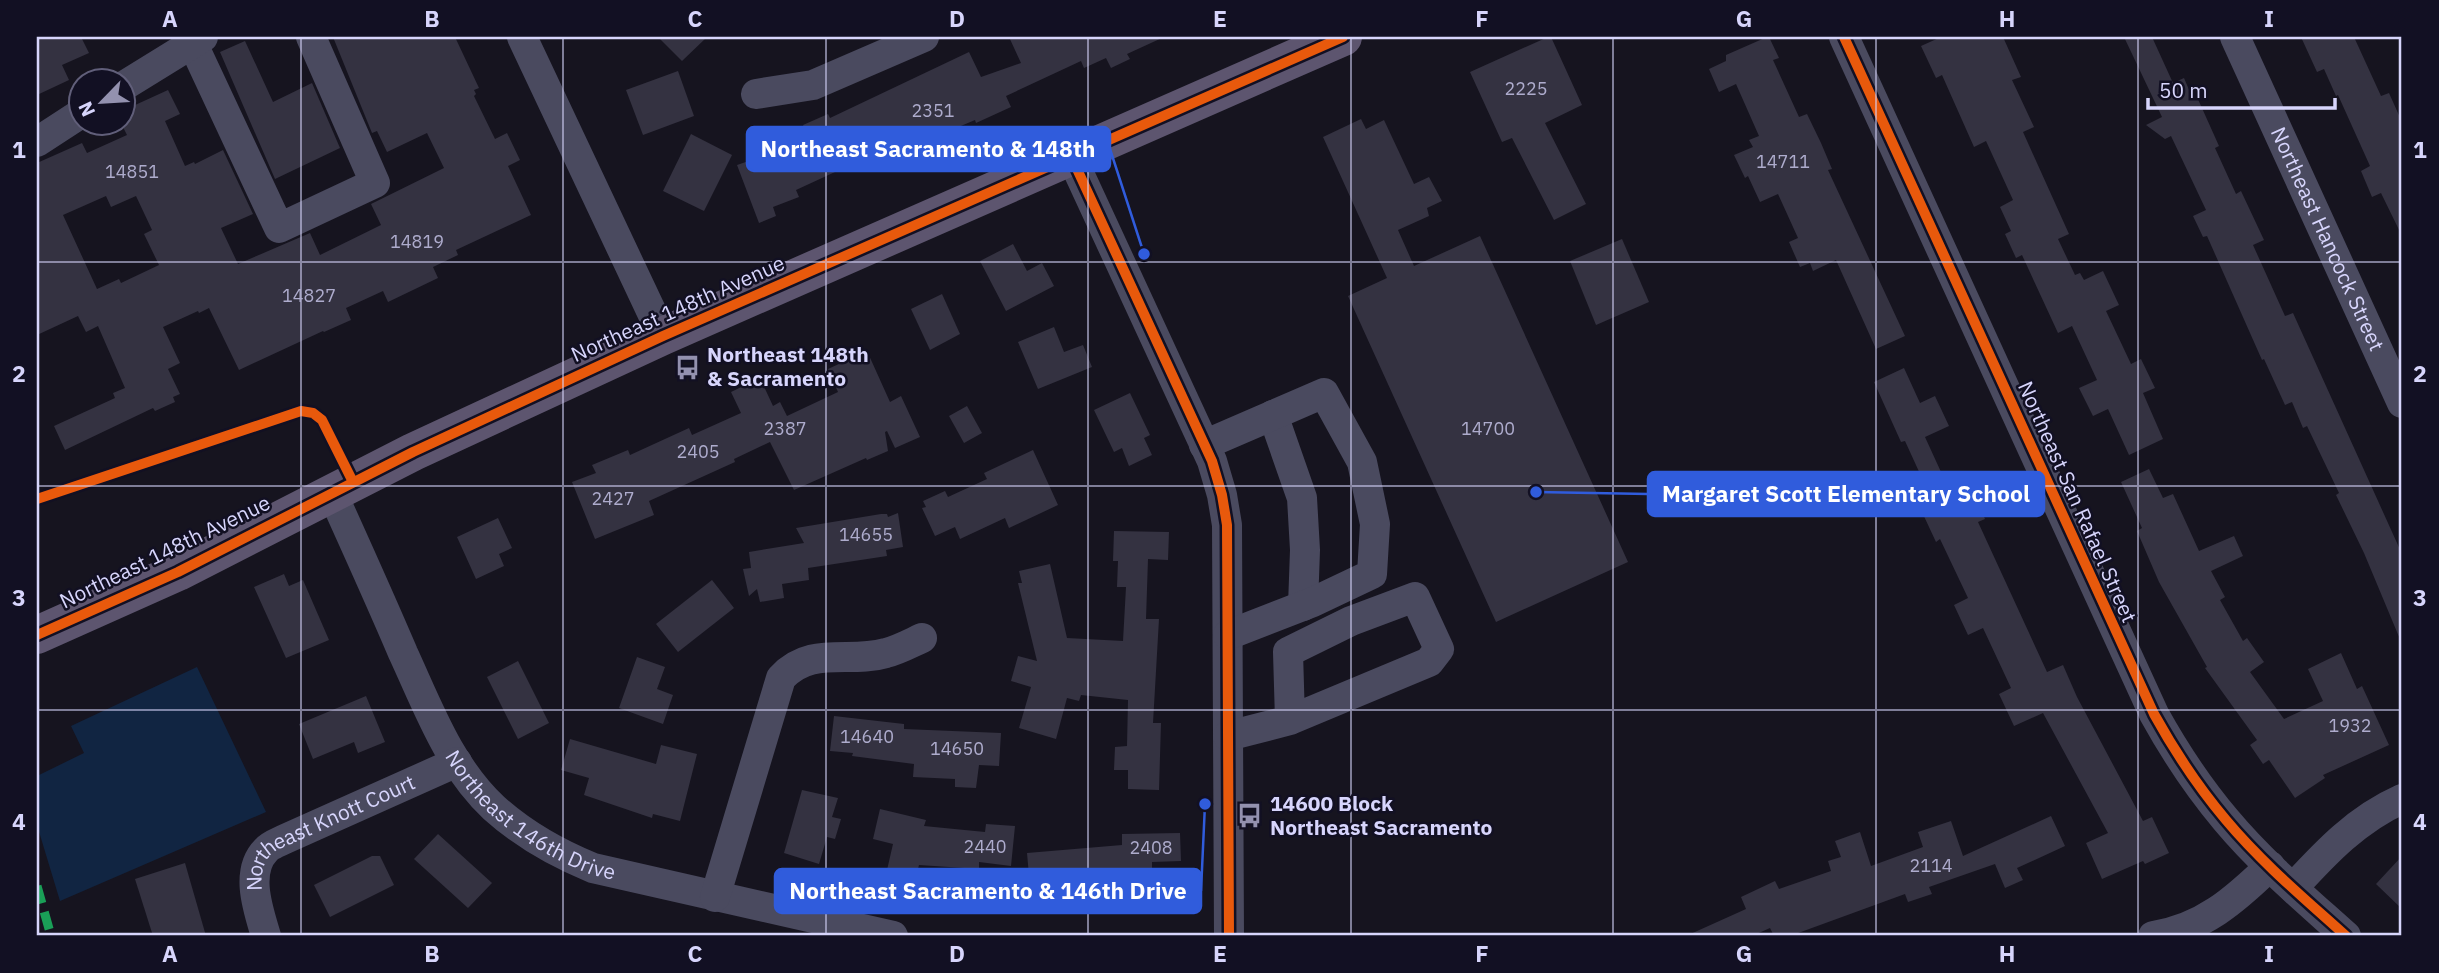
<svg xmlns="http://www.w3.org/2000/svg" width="2439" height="973" viewBox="0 0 2439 973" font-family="'IBM Plex Sans',sans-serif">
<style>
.water{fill:#112542}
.building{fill:#343241;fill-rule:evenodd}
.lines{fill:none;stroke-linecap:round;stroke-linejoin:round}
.minor{stroke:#4a4a5f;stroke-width:30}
.major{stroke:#5d556f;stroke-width:38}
.quiet{stroke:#1a9f57;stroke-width:9;stroke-dasharray:18 9;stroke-linecap:butt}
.cycleway-casing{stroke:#121023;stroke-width:15}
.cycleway{stroke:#e8590c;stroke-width:10}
.grid{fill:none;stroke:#d7d5fc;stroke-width:2;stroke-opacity:0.55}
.labels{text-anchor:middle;stroke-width:5;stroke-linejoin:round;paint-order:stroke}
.number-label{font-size:18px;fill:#aeaccd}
.street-label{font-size:21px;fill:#d7d5fc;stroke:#121023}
.poi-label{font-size:21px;font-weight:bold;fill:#d7d5fc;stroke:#121023;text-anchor:start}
.leader{fill:none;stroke:#305cdc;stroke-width:2.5}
.callout-dot{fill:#305cdc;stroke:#121023;stroke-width:2.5}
.callout{fill:#305cdc;stroke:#305cdc;stroke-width:2.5}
.callout-label{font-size:23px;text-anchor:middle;font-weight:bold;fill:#fff}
.neatline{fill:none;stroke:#d7d5fc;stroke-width:2.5}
.grid-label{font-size:23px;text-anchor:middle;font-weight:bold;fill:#d7d5fc}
</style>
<rect width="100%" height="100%" fill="#16141f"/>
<path class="water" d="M197,667L266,812L60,901L37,825V776L84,753L71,726Z"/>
<g class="building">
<path d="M37,37H81L89,53L62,65L69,80L37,95Z"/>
<path d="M333,37H455L479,88L474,90L476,94L474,96L495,139L507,133L520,160L508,166L531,215L456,250L458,255L433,267L438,278L388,302L383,291L346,308L351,320L324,332L323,331L239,370L209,308L199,313L198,311L163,327L180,363L168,369L180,394L173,397L175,402L155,411L153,408L65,450L54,426L115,398L113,393L125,388L98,326L86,332L78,316L37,335V163L82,143L87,153L127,135L122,125V111L168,90L180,114L165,121L185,166L194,162L195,164L223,150L253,214L221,228L238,264L310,233L320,255L381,225L371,204L444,168L427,133L387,152L377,131L372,133ZM106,196L111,207L136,196L152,230L144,234L159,265L121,283L119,279L97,289L63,215Z"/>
<path d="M658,37H707L682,61Z"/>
<path d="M1009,37H1164L1127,54L1130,59L1111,68L1106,58L1084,68L1081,61L1006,96L1011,107L976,123L975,120L878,161L874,154L796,190L799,197L773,207L776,216L759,223L737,165L795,145L793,140L807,134L803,125L828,114L830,118L969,52L981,77L1021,63Z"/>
<path d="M1548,37H1551L1582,105L1545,123L1586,204L1554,220L1512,138L1502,142L1470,72Z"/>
<path d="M1767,37H1769L1779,58L1773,60L1799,117L1807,114L1821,143L1832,169L1828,170L1905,336L1876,349L1836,260L1813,271L1810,263L1800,267L1789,242L1798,238L1778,194L1760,202L1748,176L1745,178L1734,155L1753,147L1749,140L1759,136L1736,84L1719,92L1709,69L1726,61V55Z"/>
<path d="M1941,37H2003L2021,77L2012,80L2034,127L2023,132L2069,234L2058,239L2075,275L2080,273L2084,280L2103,271L2119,305L2106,311L2131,364L2141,359L2155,388L2143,393L2163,439L2129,455L2108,409L2093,416L2079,388L2097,380L2072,326L2058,333L2022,255L2016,258L2005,234L2011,231L2000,207L2013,200L1986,141L1974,147L1942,75L1936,78L1921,46Z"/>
<path d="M2124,37H2152L2173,83L2184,78L2193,99L2197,97L2219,146L2215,148L2236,194L2241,191L2264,240L2253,245L2285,316L2293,313L2402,554V644L2364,553L2336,495L2339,493L2307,426L2303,428L2292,402L2285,405L2264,359L2262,360L2207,236L2203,237L2193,216L2206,210L2171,136L2165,139L2146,125L2162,117Z"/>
<path d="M2301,37H2354L2381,96L2389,93L2402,122V236L2381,193L2372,197L2361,171L2370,166L2338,95L2336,96L2324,69L2317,72Z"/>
<path d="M245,41L273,102L312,83L340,148L275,179L220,52Z"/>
<path d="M678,71L694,116L643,135L626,90Z"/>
<path d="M1361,119L1366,129L1384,120L1414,184L1429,177L1442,201L1427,208L1429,216L1398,230L1414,266L1480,236L1628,562L1496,622L1348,296L1387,278L1323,137Z"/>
<path d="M691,134L732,155L704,211L663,191Z"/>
<path d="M1622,239L1649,302L1596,325L1570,261Z"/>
<path d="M1013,244L1027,271L1042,263L1054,286L1006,311L980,261Z"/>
<path d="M942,294L960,334L930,350L911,309Z"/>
<path d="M1054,327L1064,352L1083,345L1092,367L1038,389L1018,342Z"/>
<path d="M867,351L890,402L901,396L920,437L895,448L887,431L885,432L888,451L867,460L866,458L794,490L770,442L734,459L735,462L649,501L654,515L595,539L572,482L596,473L592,465L628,450L630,455L689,428L692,435L741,413L731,392L760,378L773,406L780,402L787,416L838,392L828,369Z"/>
<path d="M1904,368L1920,403L1935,396L1949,426L1925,437L1952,496L1971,487L1985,519L1978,522L2047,672L2063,665L2077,697L2143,821L2152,817L2169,853L2145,864L2143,861L2102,879L2086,843L2108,833L2043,713L2014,726L1999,694L2011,688L1983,628L1968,635L1954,605L1968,598L1940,539L1936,542L1908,482L1921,476L1905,441L1901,442L1874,382Z"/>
<path d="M1130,393L1150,435L1144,438L1152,455L1129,466L1122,448L1114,452L1094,410Z"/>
<path d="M967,406L982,433L964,443L949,416Z"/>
<path d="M1033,450L1058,505L1009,528L1005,518L960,539L955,527L935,536L922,508L926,507L923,501L945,491L948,497L987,479L984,473Z"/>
<path d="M2149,469L2163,498L2173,494L2199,551L2234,536L2243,556L2211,571L2225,597L2220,600L2243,641L2247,638L2264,662L2250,672L2284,719L2323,701L2308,669L2341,653L2357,689L2362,686L2389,745L2323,775L2325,778L2295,798L2269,760L2263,764L2250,745L2257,740L2205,668L2207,667L2159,582L2137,531L2142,528L2121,482Z"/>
<path d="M898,513L903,547L886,550L887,556L808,568L809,580L782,584L784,598L760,602L757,589L749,596L743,569L751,568L749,552L804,543L796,528L881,514H887L888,517Z"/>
<path d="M498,518L512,548L499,554L504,566L476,579L457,537Z"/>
<path d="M1114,531L1169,532L1168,560L1148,559L1146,619H1159L1153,723H1161L1159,790L1128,789V770H1114L1115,747L1127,746L1128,700L1081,695L1079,701L1067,698L1056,739L1019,728L1031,687L1011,681L1018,656L1037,661L1018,583H1022L1019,571L1050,564L1067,638L1123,641L1126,587H1117L1118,561H1113Z"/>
<path d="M284,574L289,586L303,580L329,640L286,658L254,587Z"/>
<path d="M712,580L734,608L678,652L656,624Z"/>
<path d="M637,657L665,667L657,689L673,695L663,724L619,708Z"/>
<path d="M518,661L549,723L518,739L487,677Z"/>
<path d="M366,696L385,742L358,753L354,742L313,759L299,724Z"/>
<path d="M834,716L904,724V729L1001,733L999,766L979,765L976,788L955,787V779L913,777L914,764L852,756L853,753L830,751Z"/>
<path d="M570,739L656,764L661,745L697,754L680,821L653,814L652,818L584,795L589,778L561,770Z"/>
<path d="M802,790L838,798L832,817L841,819L835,839L827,837L819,864L784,853Z"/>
<path d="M880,809L926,820L924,826L985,832L986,824L1015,826L1011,866L979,862V869L919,865L916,877L887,870L893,844L873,839Z"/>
<path d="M2051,816L2065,846L2017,868L2023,880L2005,888L1995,864L1929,887L1932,894L1908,902L1905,894L1790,936H1774L1770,928L1752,936H1686L1746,909L1741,897L1775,881L1779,889L1831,871L1828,861L1841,857L1835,841L1860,832L1871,866L1923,847L1918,832L1951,821L1963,856Z"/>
<path d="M1180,833L1181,861L1152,862V887H1123V879L1030,887L1027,853L1122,845V834Z"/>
<path d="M438,834L492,883L468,908L414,859Z"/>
<path d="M372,856H380L394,885L330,917L314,885Z"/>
<path d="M2402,856V909L2376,884Z"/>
<path d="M185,863L206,936H153L135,879Z"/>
</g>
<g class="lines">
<g class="minor">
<path d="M522,37L663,336"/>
<path d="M1844,37L2154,714C2175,752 2199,788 2226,820C2262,863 2305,899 2346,936"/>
<path id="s1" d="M2235,37L2402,403"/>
<path d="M192,42L279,228L375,183L311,37"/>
<path d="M122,87L203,37"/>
<path d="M756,94L813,85L924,37"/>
<path d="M37,142L80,114"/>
<path d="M1071,156L1212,461L1222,495L1227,525L1229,936"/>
<path d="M1273,415L1302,498L1305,550L1303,606"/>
<path d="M1204,445L1324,393L1362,462L1375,524L1372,574L1313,602L1228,635"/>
<path id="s2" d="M332,493C356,546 380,599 403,653C428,707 449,766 494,808C524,835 556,853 593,868L893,936"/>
<path d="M1228,736L1290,720L1429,662L1439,649L1415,597L1351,621L1288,652L1290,720"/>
<path d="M2293,888C2326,852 2357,819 2402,799"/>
<path d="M715,897L781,678C811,645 849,664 886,653C898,650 911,643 922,638"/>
<path id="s3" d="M266,936C259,912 244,872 266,850C270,845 279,842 285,839L457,762"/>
<path d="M2153,936C2202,929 2235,900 2270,866"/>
</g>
<path class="major" d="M37,635L178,572L413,452L663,336L1343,37"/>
<path class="quiet" d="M37,886L51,936"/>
<defs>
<g id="cycleway">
<path d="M1844,37L2154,714C2175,752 2199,788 2226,820C2262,863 2305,899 2346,936"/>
<path d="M1071,156L1212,461L1222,495L1227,525L1229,936"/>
<path d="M37,499L301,411L313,413L322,420L353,482"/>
<path d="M37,635L178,572L413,452L663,336L1343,37"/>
</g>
</defs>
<use href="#cycleway" class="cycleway-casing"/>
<use href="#cycleway" class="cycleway"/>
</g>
<path class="grid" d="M301,37V936M563,37V936M826,37V936M1088,37V936M1351,37V936M1613,37V936M1876,37V936M2138,37V936M37,262H2402M37,486H2402M37,710H2402"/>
<defs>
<symbol id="bus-bare" viewBox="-9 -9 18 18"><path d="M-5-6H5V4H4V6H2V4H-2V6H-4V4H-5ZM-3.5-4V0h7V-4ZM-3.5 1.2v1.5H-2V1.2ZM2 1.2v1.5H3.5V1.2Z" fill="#9391af" stroke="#121023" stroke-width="2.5" paint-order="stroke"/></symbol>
</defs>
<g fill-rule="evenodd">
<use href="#bus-bare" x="670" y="350" width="35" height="35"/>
<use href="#bus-bare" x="1232" y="798" width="35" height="35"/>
</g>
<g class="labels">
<g class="number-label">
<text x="1526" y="95">2225</text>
<text x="933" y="117">2351</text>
<text x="1783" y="168">14711</text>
<text x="132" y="178">14851</text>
<text x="417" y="248">14819</text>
<text x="309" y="302">14827</text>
<text x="785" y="435">2387</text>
<text x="1488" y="435">14700</text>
<text x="698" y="458">2405</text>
<text x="613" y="505">2427</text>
<text x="866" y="541">14655</text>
<text x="2350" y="732">1932</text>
<text x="867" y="743">14640</text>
<text x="957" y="755">14650</text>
<text x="985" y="853">2440</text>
<text x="1151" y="854">2408</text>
<text x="1931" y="872">2114</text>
</g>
<g class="street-label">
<text dy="7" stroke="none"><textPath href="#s1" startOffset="222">Northeast Hancock Street</textPath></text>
<text transform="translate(678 309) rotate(-24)" y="7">Northeast 148th Avenue</text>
<text transform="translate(2077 502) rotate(66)" y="7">Northeast San Rafael Street</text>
<text transform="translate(165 552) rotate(-26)" y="7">Northeast 148th Avenue</text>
<text dy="7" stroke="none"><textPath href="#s2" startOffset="390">Northeast 146th Drive</textPath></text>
<text dy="7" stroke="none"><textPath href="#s3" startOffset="150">Northeast Knott Court</textPath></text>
</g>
<g class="poi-label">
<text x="707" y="362">Northeast 148th<tspan x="707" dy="24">&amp; Sacramento</tspan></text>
<text x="1270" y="811">14600 Block<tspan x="1270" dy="24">Northeast Sacramento</tspan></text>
</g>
</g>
<path class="leader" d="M1144 254L1110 149M1536 492L1648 494M1205 804L1201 891"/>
<g class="callout-dot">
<circle cx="1144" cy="254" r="7"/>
<circle cx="1536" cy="492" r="7"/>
<circle cx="1205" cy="804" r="7"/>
</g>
<g class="callout">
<rect x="747" y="127" width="363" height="44" rx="7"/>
<rect x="1648" y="472" width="396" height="44" rx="7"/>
<rect x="775" y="869" width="426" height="44" rx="7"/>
</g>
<g class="callout-label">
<text x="928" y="157">Northeast Sacramento &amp; 148th</text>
<text x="1846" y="502">Margaret Scott Elementary School</text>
<text x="988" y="899">Northeast Sacramento &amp; 146th Drive</text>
</g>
<rect width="2439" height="973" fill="none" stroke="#121023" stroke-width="77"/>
<g transform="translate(102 102) rotate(245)"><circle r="33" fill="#121023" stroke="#615f7a" stroke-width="2"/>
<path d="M0-5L12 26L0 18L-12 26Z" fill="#9391af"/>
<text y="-10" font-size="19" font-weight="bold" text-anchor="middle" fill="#d7d5fc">N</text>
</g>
<path d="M2148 98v10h187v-10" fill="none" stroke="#d7d5fc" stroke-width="3.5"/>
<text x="2159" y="98" font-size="21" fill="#d7d5fc" stroke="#121023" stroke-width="5" paint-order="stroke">50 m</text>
<rect x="38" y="38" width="2362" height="896" class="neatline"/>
<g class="grid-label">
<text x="170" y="27">A</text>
<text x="432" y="27">B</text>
<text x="695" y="27">C</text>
<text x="957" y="27">D</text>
<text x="1220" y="27">E</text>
<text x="1482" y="27">F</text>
<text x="1744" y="27">G</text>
<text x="2007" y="27">H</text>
<text x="2269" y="27">I</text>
<text x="19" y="158">1</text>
<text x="2420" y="158">1</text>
<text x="19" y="382">2</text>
<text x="2420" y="382">2</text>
<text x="19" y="606">3</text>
<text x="2420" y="606">3</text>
<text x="19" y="830">4</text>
<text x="2420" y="830">4</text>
<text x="170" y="962">A</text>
<text x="432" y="962">B</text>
<text x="695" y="962">C</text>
<text x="957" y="962">D</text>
<text x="1220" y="962">E</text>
<text x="1482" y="962">F</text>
<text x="1744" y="962">G</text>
<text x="2007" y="962">H</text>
<text x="2269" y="962">I</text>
</g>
</svg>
